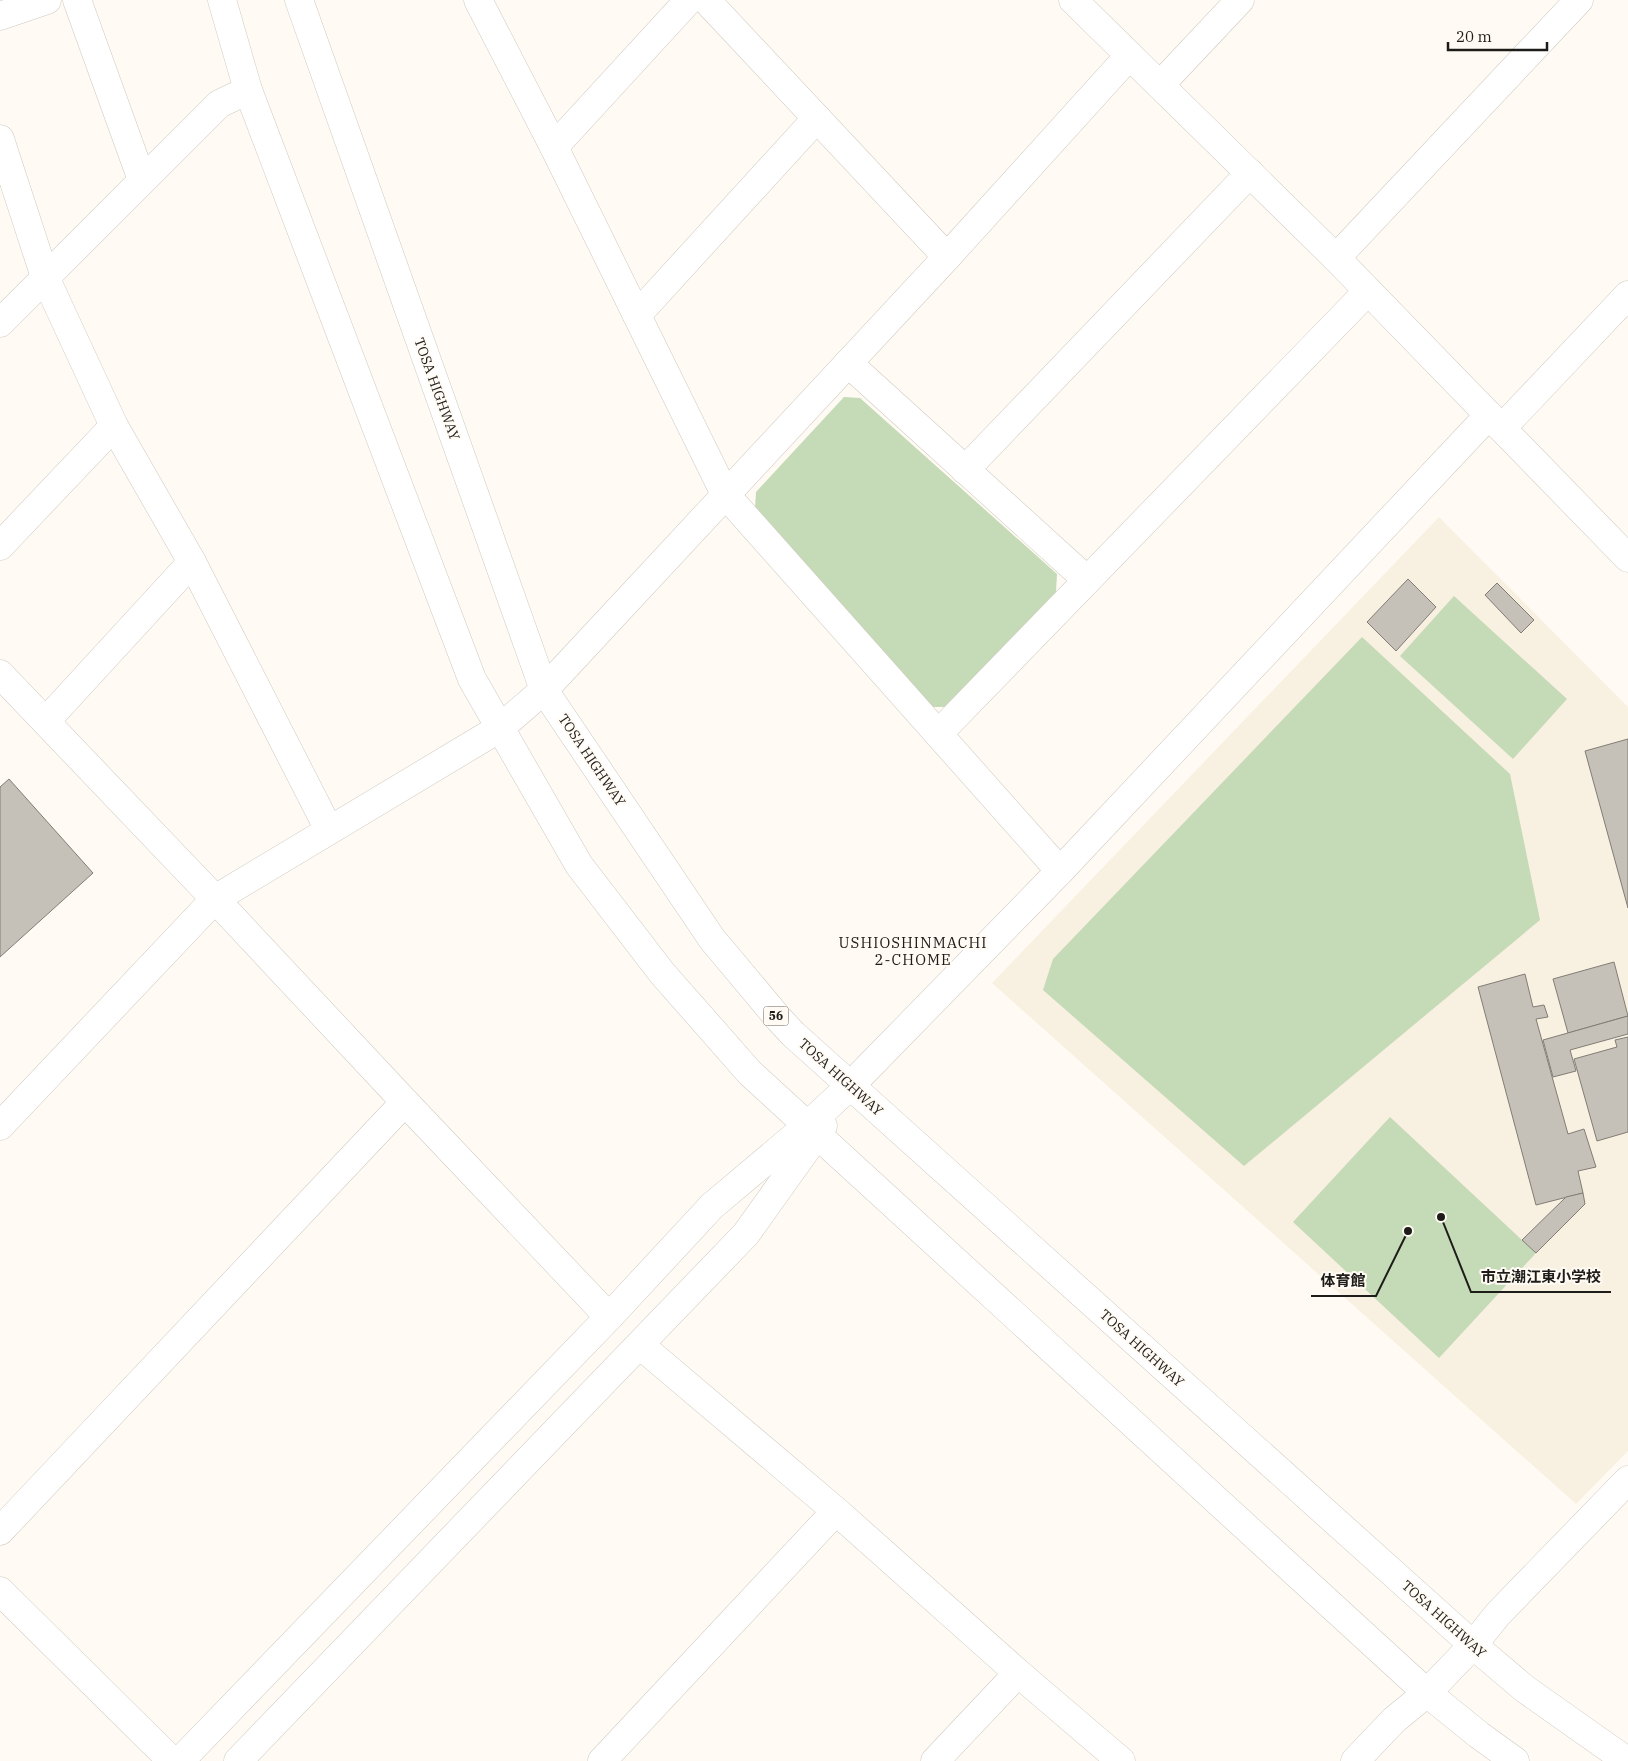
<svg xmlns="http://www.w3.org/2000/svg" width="1628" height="1761" viewBox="0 0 1628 1761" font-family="'IBM Plex Serif','Noto Sans JP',serif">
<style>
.built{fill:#f8f0e0}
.green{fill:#c5dab6}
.building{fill:#c5c1b8;stroke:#817d75}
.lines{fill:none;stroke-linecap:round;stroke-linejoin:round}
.minor-casing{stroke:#cec9c0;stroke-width:29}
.tertiary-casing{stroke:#cec9c0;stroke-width:29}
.trunk-casing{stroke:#cec9c0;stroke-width:29}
.minor{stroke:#fff;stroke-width:28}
.tertiary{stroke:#fff;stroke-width:28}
.trunk{stroke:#fff;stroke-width:28}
.labels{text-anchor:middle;stroke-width:4;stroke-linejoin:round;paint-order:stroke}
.shield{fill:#fffbf4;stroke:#625f5b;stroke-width:1}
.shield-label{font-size:12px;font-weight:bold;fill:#1e1c19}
.street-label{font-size:14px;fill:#1e1c19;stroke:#fffbf4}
.neighbourhood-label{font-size:15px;letter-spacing:1px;fill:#1e1c19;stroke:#fffbf4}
.leader{fill:none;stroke:#1e1c19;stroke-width:2}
.callout-dot{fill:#1e1c19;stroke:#fffbf4;stroke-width:2}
.callout-label{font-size:15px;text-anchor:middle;font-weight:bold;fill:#1e1c19;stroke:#fffbf4;stroke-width:4;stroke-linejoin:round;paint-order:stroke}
</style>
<rect width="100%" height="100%" fill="#fffbf4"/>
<path class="built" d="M1439,517L1628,707V1451L1576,1504L992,983Z"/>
<g class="green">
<path d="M844,397L860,398L1057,574L1056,592L945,707H929L755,508L756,492Z"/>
<path d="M1454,596L1567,699L1513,759L1400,656Z"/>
<path d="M1362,637L1510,774L1540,920L1244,1166L1043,990L1053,959Z"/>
<path d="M1390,1117L1536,1253L1439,1358L1293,1222Z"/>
</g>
<g class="building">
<path d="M1408,579L1436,607L1396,651L1367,622Z"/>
<path d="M1497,583L1534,620L1521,633L1485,595Z"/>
<path d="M1628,739V908L1585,751Z"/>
<path d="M9,779L93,873L0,957V787Z"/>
<path d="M1614,962L1628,1016L1568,1033L1553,979Z"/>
<path d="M1525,974L1533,1007L1544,1005L1548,1017L1536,1019L1568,1134L1584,1129L1596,1167L1578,1171L1583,1193L1536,1205L1478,987Z"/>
<path d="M1628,1016V1034L1570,1050L1576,1071L1553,1077L1543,1040Z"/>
<path d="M1628,1037V1132L1597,1141L1574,1059L1617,1047L1615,1040Z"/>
<path d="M1583,1193L1585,1204L1536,1253L1522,1240L1566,1197Z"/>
</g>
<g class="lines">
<defs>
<g id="minor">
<path d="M77,0L142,180"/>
<path d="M478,0L554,147L725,494L1060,871"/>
<path d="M706,0L947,257"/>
<path d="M1073,0L1336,258L1628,558"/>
<path d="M0,16L47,0"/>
<path d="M1160,85L1240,0"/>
<path d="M0,139L45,277L114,426L192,562L329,830"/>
<path d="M554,147L689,0"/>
<path d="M1336,258L1579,0"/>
<path d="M637,315L817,118"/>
<path d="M0,323L219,104L248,90"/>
<path d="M848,363L1087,580"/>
<path d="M1502,428L1628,295"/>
<path d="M965,470L1250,173"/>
<path d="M0,546L114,426"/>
<path d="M0,674L215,899L405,1102L609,1317"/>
<path d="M46,721L192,562"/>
<path d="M938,734L1368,291"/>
<path d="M851,1085L1060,871L1489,415"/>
<path d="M0,1126L215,899L500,728L544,690L947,257L1129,56"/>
<path d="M640,1345L836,1511L1018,1673L1121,1761"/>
<path d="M0,1531L405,1102"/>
<path d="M0,1591L172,1761"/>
<path d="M602,1761L836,1511"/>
<path d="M935,1761L1018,1673"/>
<path d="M1355,1761L1394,1720L1427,1693L1473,1645L1498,1614L1628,1480"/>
</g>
<g id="tertiary">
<path d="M180,1761L609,1317L712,1206L807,1126L851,1085"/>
<path d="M238,1761L746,1234L823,1126"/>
</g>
<g id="trunk">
<path d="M222,0L248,90L472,679L579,865L662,973L750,1073L1427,1693L1479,1735L1515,1761"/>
<path d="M299,0L544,690L712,939L779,1019L793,1034L1473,1645L1525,1689L1627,1761"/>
</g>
</defs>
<use href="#minor" class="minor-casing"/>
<use href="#tertiary" class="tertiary-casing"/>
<use href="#trunk" class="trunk-casing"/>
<use href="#minor" class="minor"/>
<use href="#tertiary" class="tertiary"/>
<use href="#trunk" class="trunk"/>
</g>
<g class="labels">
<rect class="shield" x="763.5" y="1006.5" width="25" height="19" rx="4"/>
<g class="shield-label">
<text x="776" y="1020">56</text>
</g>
<g class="street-label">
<text transform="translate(437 389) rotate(70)" y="5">TOSA HIGHWAY</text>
<text transform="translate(592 760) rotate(56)" y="5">TOSA HIGHWAY</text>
<text transform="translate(841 1077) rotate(42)" y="5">TOSA HIGHWAY</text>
<text transform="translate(1142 1348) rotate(42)" y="5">TOSA HIGHWAY</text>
<text transform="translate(1444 1619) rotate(42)" y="5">TOSA HIGHWAY</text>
</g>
<g class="neighbourhood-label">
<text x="913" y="948">USHIOSHINMACHI<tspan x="913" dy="17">2-CHOME</tspan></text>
</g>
</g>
<path class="leader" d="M1441 1217L1471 1292H1611M1408 1231L1376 1296H1311"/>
<g class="callout-dot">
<circle cx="1441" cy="1217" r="5"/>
<circle cx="1408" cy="1231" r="5"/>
</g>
<g class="callout-label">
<text x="1541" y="1282">市立潮江東小学校</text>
<text x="1343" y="1286">体育館</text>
</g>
<path d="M1448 42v8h99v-8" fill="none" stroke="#1e1c19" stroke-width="2.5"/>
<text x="1456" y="42" font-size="15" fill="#1e1c19" stroke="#fffbf4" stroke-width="4" paint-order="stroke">20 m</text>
</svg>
